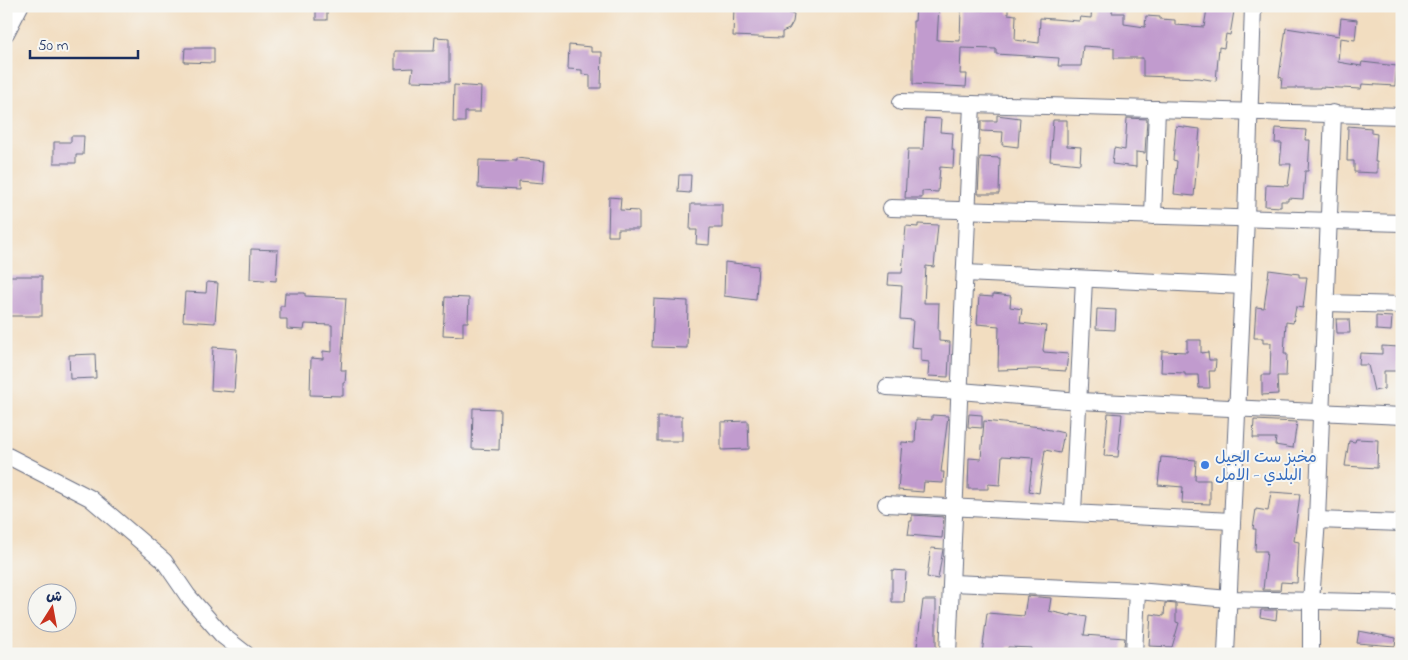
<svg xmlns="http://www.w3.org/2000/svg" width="1408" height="660" viewBox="0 0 1408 660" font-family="'Indie Flower','Playpen Sans Arabic',sans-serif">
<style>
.building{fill:#c19bce}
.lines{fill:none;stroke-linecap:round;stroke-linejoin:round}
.minor-casing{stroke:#666c80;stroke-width:18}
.minor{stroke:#fff;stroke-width:16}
.shop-dot{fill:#3f7fe0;stroke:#f6f6f2;stroke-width:2}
.labels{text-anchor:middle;stroke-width:4;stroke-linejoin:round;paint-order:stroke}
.shop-label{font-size:16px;fill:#366cbe;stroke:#f6f6f2;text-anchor:start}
</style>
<rect width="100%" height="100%" fill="#f6f6f2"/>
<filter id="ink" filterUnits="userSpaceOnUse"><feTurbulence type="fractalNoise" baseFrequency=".02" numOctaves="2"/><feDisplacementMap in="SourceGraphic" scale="10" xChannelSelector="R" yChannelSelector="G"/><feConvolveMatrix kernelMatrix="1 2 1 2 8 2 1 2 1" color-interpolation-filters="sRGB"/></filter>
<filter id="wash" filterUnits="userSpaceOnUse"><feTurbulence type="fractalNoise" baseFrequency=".0096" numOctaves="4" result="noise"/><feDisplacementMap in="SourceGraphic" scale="20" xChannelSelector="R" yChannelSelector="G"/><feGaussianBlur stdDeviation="1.12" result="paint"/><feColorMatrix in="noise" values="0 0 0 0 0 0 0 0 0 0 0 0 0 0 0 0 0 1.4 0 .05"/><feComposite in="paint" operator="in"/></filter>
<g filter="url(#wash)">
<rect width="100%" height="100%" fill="#f2ddc0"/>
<g id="blocks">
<g class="building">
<rect x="316" y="6" width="11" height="14"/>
<path d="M734,6H787L789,13L794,15L793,22L789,29L782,32V38L733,36Z"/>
<path d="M916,6H939L937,40L960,41L961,9L984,10L985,7L1008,8V14L1016,15L1015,40L1039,43L1040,18L1079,21L1080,17L1091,18L1092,6H1113L1112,13H1124V24L1145,27L1146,16L1160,17V19L1175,20V25L1204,27L1207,9L1217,11V8L1234,11L1230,35L1226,34L1224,48L1219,47L1216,81L1199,78L1143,76V58H1114V48L1083,46L1081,66H1058L1059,58L996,54V49L961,48L960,74H967L966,87L913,84V21H915Z"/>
<path d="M1341,18L1357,20L1355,40L1340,38L1338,62L1361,66L1362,62L1397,66L1395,86L1362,84L1361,89L1320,87V88H1281L1282,78L1279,77L1286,28L1339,36Z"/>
<path d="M435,37L449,38V82L411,81L413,68L395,69V51H434Z"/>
<path d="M569,45L591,47V52H602L601,88H590V75L582,74V70L568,69Z"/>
<path d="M185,48H214V63L184,62Z"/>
<path d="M454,85L481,87L480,112H465V122H453Z"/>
<path d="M997,115L1020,118L1018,147L1002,145L1003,132L981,131V121H997Z"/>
<path d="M925,118L941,119L940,132L953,133L952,150H954L953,168L940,167L938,192L922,191V198H905L908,149H923Z"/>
<path d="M1127,118L1147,119L1145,153L1136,152V167L1112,164L1114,148L1125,150Z"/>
<path d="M1053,120H1067V146L1081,147L1080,164L1050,161Z"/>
<path d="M1176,126L1200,129L1194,196L1174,194L1177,161L1173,160Z"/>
<path d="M1348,126L1371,128V133L1377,134L1375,162H1377V173L1354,172V161H1347Z"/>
<path d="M1276,128L1306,130L1305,140H1310L1308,171H1305L1303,199L1288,198V201H1281V207L1265,206L1266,185L1288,186L1291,164H1280L1282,143H1275Z"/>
<path d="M71,136H84L83,155H76V163H54V142H71Z"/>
<path d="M980,157L1000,158L999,194H978Z"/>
<path d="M516,158L545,161L543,183L519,181V190L478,188L479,160L516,161Z"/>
<path d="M679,175H691L690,193L678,192Z"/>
<path d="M609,197L621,198L620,210L639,211V229H618V236H608Z"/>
<path d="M691,204H722V228H710L709,245L696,244L697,230H690Z"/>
<path d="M918,224L938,225L934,267L926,266L924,303H939L938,331H939V341L950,342L948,377L928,376L929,362L921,361V348L911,347L913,320L900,319L902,286L888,285L889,273H902L906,226L918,227Z"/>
<path d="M251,249L278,250L276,281L250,279Z"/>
<path d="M725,262L758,266L756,300L724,296Z"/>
<path d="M1269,270L1299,274V277H1307L1303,308L1296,307L1293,323L1286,322L1284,354H1287L1286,376H1277L1278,394L1262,395V375H1270L1271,343H1263V338H1254L1256,307L1264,308Z"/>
<rect x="10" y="276" width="32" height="40"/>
<path d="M207,282L218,283L215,323L183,321L185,292L206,293Z"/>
<path d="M285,293H305V296L346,298L341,370H346L345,383H343V396L310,395L311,358L323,359V351L332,352V325L305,324L304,330L287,329V319H280V306H284Z"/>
<path d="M993,294L1011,296L1010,307L1022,309L1020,323L1046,326L1043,350L1044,352L1068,354L1066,371L1035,369L998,370L999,326L977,324L979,296L993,297Z"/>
<path d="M445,297L469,298L468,322H463V336L443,335Z"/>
<path d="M654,299L688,301L687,348L652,347Z"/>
<path d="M1097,309L1116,310L1115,330L1096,329Z"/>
<path d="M1376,316L1392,317L1391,331L1376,330Z"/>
<path d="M1336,319H1349L1350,333H1337Z"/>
<path d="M1187,340H1201V353L1208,352L1209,360H1216L1215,371H1209L1210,388H1199L1198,375H1185V373L1161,372L1162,351L1187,352Z"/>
<path d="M1382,346L1399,347L1398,371H1384V389L1374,391L1368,365H1359L1360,353L1382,354Z"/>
<path d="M213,347L237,349L234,392L211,390Z"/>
<path d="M95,354L96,378L70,379L69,355Z"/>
<path d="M473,408L500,409L499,450L472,449Z"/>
<path d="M1108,413L1122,414L1118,457L1104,456Z"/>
<path d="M969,414L982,415V428L968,427Z"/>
<path d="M932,415L948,416L941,472H944L943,483L924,482L923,492L898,490L902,442L915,443L916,419L932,420Z"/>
<rect x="657" y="416" width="25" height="25"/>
<path d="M1254,420L1297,422L1293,448L1275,445L1276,438H1253Z"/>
<path d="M748,421L749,449L721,450V422Z"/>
<path d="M984,421L1041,427V428L1064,433L1060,453L1045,450L1039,493L1029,491L1033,458L1002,456L1000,485L988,484V489H968L969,458L981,459Z"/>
<path d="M1356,439L1378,440L1377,468L1345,466L1349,441L1355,442Z"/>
<path d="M1161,457L1196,460L1195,480H1210V504L1182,503L1183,487L1158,485Z"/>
<path d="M1271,492L1300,494L1294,541L1299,542L1297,583L1281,582L1280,590H1263L1267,551H1255L1256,529H1253L1256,509L1268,511Z"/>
<path d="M912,515L944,517L942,538L908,535L910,521H912Z"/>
<path d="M931,548L943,549L938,579L927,577Z"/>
<path d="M892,570L906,571L904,602H892Z"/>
<path d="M1027,596L1051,598L1049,611L1071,616V614L1087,617L1084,635L1125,638L1123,654H1069L1053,651V654H1032V648L1008,647V654H982L987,613L1024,616Z"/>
<path d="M923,600H936V654H916Z"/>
<path d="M1165,603L1176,604V622L1179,623L1172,647L1149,646L1151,614L1164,616Z"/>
<path d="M1261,610H1277L1276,620L1260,617Z"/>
<path d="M1359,631L1396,638L1395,646L1357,643Z"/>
</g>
</g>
</g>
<g filter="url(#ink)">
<use href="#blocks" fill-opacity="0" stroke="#666c80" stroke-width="1"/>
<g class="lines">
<defs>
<g id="minor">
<path d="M6,33L20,6"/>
<path d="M901,102L1402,116"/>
<path d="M891,208L1402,223"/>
<path d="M1153,216L1157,109"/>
<path d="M965,273L1243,286"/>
<path d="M1326,303L1402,305"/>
<path d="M887,387L960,391L1079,401L1402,416"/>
<path d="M6,455L90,498L164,561L188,596L223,636L246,654"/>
<path d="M886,504L1232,521"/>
<path d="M1073,512L1084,279"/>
<path d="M1317,520L1402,523"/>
<path d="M952,583L1137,591L1229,599L1402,603"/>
<path d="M948,654L972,104"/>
<path d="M1134,654L1137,591"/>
<path d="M1226,654L1246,218L1253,6"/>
<path d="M1311,654V601L1317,520L1333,113"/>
</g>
</defs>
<use href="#minor" class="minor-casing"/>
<use href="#minor" class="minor"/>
</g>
</g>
<circle class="shop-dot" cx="1205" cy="465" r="5"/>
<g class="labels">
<g class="shop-label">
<text x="1215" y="462">مخبز ست الجيل<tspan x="1215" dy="18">البلدي - الامل</tspan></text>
</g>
</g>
<rect width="1408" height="660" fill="none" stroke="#f6f6f2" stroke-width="25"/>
<g transform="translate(52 608) rotate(11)"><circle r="24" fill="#f6f6f2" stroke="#9ea6b7"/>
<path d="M0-4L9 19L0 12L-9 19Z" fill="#c8321e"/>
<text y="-8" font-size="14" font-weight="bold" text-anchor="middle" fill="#1b2f5e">ش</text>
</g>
<path d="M30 50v8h108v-8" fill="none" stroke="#1b2f5e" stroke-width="2.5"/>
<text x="38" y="50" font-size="15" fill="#1b2f5e" stroke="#f6f6f2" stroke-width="4" paint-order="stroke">50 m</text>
</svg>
